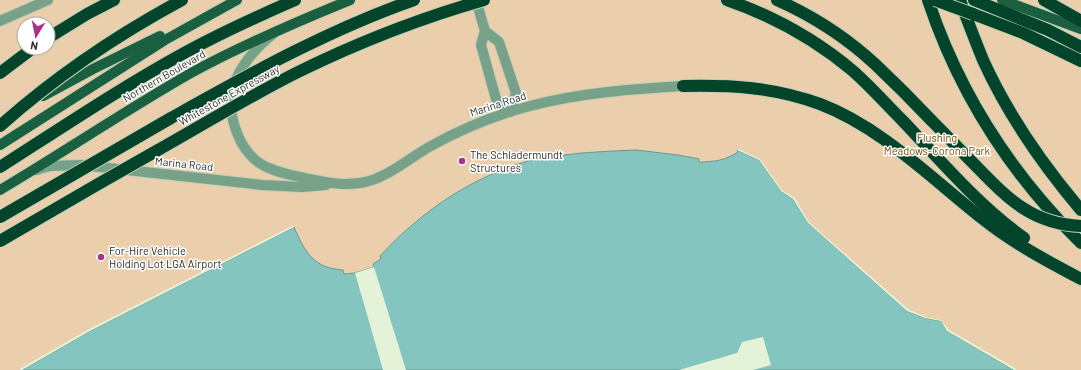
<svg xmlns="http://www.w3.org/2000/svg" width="1081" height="370" viewBox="0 0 1081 370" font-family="Barlow,sans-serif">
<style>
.green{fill:#ebceac;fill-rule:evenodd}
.water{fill:#84c5c0;stroke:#699891}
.pier{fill:#e4f2d7}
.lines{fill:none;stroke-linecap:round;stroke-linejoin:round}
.minor-casing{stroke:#c2cfb7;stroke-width:12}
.primary-casing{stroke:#c2cfb7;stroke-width:12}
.motorway-casing{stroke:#c2cfb7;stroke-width:14}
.minor{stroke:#78a18a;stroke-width:10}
.primary{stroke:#195f40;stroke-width:10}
.motorway{stroke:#03442b;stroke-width:12}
.motorway-bridge-casing{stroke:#c2cfb7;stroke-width:14;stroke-linecap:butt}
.motorway-bridge{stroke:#03442b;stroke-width:12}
.poi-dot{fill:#aa3288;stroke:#fff;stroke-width:1.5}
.labels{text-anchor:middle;stroke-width:3;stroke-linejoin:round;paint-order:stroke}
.street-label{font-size:11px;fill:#292e24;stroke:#fff}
.park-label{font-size:11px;fill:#754a01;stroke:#fff}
.poi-label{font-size:11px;fill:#292e24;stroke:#fff;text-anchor:start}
</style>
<rect width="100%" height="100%" fill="#e4f2d7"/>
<path class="green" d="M0,0H1081V370H947L738,152L730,157L710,162L575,153L540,157L505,169L474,183L445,199L415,221L391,244L380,256L381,259L373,264L374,267L355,273L344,274L343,270C326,269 310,261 302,245C299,239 297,233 294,228L22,370H0ZM24,24H48V48H24Z"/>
<path class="water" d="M636,150L678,155L699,159V162C714,162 726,160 738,152L737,150L759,160L781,191L793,199L808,223L907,311L925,318L941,321L947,331L1014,370H22L90,331L294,227C305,252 313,268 343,270L344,274L355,273L374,267L373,264L381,259L380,256C423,209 476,174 539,158C546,156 555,156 563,155C587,152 612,151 636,150Z"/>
<g class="pier">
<path d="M739,149L760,159L782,190L795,198L809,222L908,309L926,317L941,320L949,330L1015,368L1016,370H1014L947,331L941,321L925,318L907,311L808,223L793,199L781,191L759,160L737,150Z"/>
<path d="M294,225V227L90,331L22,370H20L21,368L89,329Z"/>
<path d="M374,267L406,370H383L355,273Z"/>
<path d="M763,337L771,365L753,370H679L737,353L742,342Z"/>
</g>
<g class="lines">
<defs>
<g id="minor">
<path d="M476,0L485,31L499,42L516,93L510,112L496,99L481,45L485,31"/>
<path d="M0,21L48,0"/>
<path d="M274,33C254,49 232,74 231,100C230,111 233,122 237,133C251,169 275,171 309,179C329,183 348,187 369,181C390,175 410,158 429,147C461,129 495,115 530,106C578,93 633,89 683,86"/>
<path d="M36,170L50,166L81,165L262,185L302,187L326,185"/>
</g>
<g id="primary">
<path d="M1002,0L1081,29"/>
<path d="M43,96L93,69L160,36"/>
<path d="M0,145L165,40L237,0"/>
<path d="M0,190C64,152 126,110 191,73C242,45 296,22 350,0"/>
</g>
<g id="motorway">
<path d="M727,0C773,16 815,39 853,71C870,86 886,104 902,120C941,161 978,205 1024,238"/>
<path d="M777,0C813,16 847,38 876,65C895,83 914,102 932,121"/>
<path d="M928,0C959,93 1012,175 1081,243"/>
<path d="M960,0C967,20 975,40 983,60C1008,115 1042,164 1081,210"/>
<path d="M974,0L1048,30L1081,47"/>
<path d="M1044,0L1081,21"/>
<path d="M973,14L1023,33L1081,61"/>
<path d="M48,38L87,14L114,0"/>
<path d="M0,73L33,48"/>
<path d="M683,86C732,85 773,87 820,104C881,127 932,179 983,219C1013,243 1047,261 1081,279"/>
<path d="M0,167C61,128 122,87 186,52C221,33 258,16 295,0"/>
</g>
</defs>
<use href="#minor" class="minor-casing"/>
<use href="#primary" class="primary-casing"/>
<use href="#motorway" class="motorway-casing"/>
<use href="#minor" class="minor"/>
<use href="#primary" class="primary"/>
<use href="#motorway" class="motorway"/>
<defs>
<g id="motorway-bridge">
<path d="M935,0L973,14"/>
<path d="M932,121C947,136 962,152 977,167C1009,200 1033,224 1081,226"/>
<path d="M0,126C55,77 117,35 182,0"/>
<path d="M0,217C57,184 114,151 171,118C250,74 328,30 414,0"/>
<path d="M0,241C53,210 105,180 158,150C204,124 250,96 298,72C357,43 421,18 484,0"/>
</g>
</defs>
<use href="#motorway-bridge" class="motorway-bridge-casing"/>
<use href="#motorway-bridge" class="motorway-bridge"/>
</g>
<g class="poi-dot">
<circle cx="462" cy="161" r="4"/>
<circle cx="101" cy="257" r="4"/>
</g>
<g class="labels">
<g class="street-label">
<text transform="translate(164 76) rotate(-30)" y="4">Northern Boulevard</text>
<text transform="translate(229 95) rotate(-29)" y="4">Whitestone Expressway</text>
<text transform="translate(498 104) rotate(-18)" y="4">Marina Road</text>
<text transform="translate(184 164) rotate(6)" y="4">Marina Road</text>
</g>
<g class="park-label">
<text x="937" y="142">Flushing<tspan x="937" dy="13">Meadows-Corona Park</tspan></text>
</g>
<g class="poi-label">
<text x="470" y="159">The Schladermundt<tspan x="470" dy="13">Structures</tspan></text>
<text x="109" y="255">For-Hire Vehicle<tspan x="109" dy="13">Holding Lot LGA Airport</tspan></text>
</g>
</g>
<g transform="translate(36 36) rotate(190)"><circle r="19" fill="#ffffff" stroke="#a9aba7"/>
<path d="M0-3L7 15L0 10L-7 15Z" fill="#aa3288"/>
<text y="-6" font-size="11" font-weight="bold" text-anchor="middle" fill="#292e24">N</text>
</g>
</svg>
